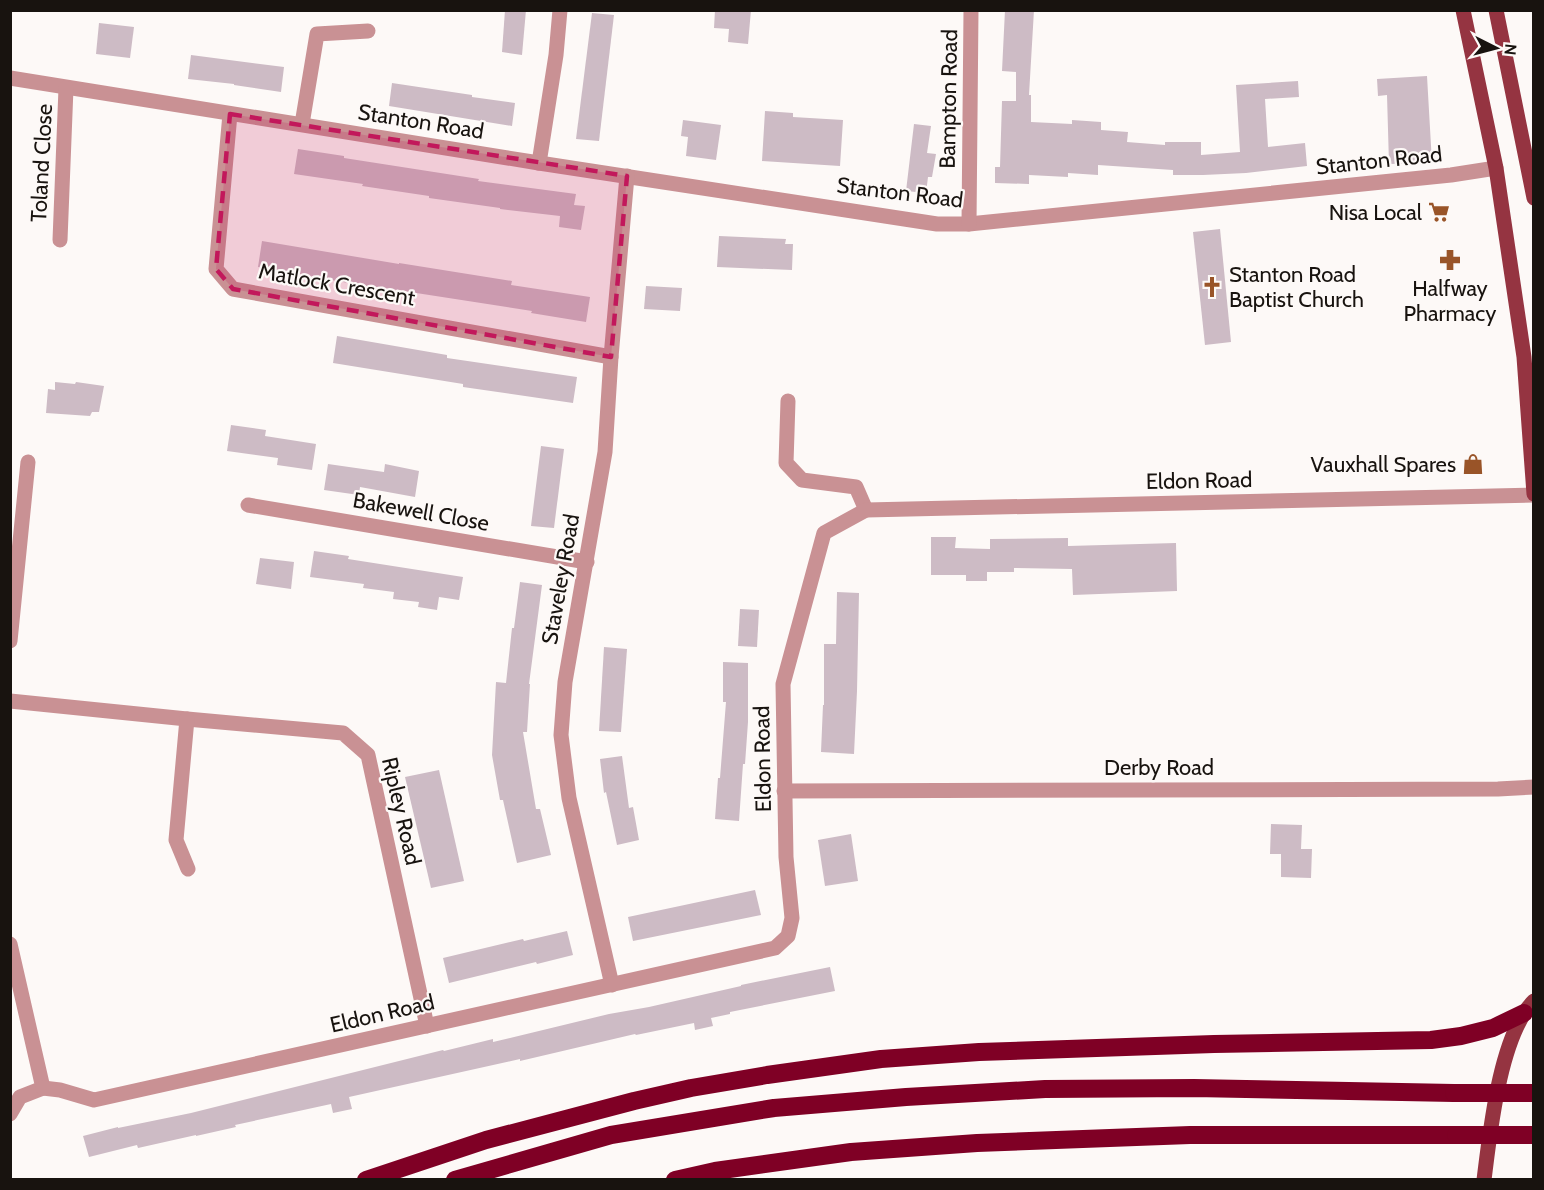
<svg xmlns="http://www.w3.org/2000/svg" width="1544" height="1190" viewBox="0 0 1544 1190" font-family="Cabin,sans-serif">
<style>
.building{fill:#cdbbc5}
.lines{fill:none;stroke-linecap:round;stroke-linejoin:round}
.street{stroke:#c99194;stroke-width:15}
.primary{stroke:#953441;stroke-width:15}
.highway{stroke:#7f0025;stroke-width:18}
.highway-bridge{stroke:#7f0025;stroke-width:18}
.marked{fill:#c2185b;fill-opacity:0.2;stroke:#c2185b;stroke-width:4.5;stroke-dasharray:12 8;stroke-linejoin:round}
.labels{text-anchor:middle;stroke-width:4.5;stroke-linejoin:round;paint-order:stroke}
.street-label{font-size:22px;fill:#18130f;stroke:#fdf9f7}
.poi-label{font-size:22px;fill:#18130f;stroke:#fdf9f7;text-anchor:end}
</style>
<rect width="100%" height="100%" fill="#fdf9f7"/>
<g class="building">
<path d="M505,10H526L522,55L502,52Z"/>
<path d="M715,10H751L748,44L728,42L729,29L714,28Z"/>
<path d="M1005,10H1034L1029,95H1031V122L1072,124V120L1101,122V130L1128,132L1127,142L1165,145V142H1201V155L1240,152L1236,85L1298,81L1299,97L1265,99L1268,147L1305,143L1307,166L1246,173L1203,175H1173V170L1098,165V175L1068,173V177L1029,175V184L995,183V167H1000L1002,101H1016V72L1002,71Z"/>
<path d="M592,13L614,15L599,141L576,139Z"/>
<path d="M99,23L134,27L130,58L96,54Z"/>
<path d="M191,55L284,67L281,92L234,85V84L188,79Z"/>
<path d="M1427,76L1432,163L1389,164L1387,95L1378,96L1377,79Z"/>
<path d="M392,83L472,95V97L515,103L512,126L389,106Z"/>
<path d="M765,111L793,113V117L843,120L840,166L762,161Z"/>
<path d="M683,120L721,125L716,160L686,156L688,137L681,136Z"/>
<path d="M914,124L931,126L927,153L936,154L932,177H928L926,193L906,191Z"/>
<path d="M298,149L344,156V158L479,179L478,181L576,194L574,205L585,206L581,230L559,227L560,216L500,209V208L429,198V196L362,186L363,184L294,174Z"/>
<path d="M1220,229L1231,342L1205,345L1193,232Z"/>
<path d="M719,236L786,239L785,244H793L792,270L717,267Z"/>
<path d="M262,241L399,264V263L512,281L511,285L590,297L586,322L531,313L532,311L371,286V287L258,267Z"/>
<path d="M646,286L682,288L680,311L644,309Z"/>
<path d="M337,336L447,355V358L577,377L573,403L463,387V384L333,363Z"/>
<path d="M55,382L75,384L76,382L104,386L99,412H92L90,416L46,413L48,389L55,390Z"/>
<path d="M231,425L266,430L265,436L316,444L312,470L277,465L278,458L227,451Z"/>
<path d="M541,446L564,449L554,528L531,526Z"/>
<path d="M328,464L384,472L385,464L419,471L415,497L360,487L359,495L324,490Z"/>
<path d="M931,537H956L955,548L990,549V539L1068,538V546L1176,543L1177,591L1073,595L1072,569L1014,568V572H987V581H966V575H931Z"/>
<path d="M314,551L349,556L348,559L463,577L459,600L439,597L437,610L418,607L419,602L393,599L394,592L363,588L364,584L310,577Z"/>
<path d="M260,558L294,562L291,589L256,584Z"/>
<path d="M520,582L542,585L529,684H530L527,732H523L536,809H540L551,855L517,863L503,800H500L492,755L496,682L506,683L512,628H514Z"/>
<path d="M837,592L859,593L857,691L854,754L821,752L823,705H824V644H836Z"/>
<path d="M740,609L759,610L757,647L738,646Z"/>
<path d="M604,647L627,649L621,732L599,731Z"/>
<path d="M723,662L748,663V722L745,764H743L739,821L715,819L718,778H720L726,702H723Z"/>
<path d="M622,756L629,808L633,807L639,840L617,845L606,792L604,793L600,759Z"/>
<path d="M439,770L464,881L431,888L405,777Z"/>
<path d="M1271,824L1302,825L1301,849H1312L1311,878L1281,877V854H1270Z"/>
<path d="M851,834L858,881L825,886L818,840Z"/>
<path d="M755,890L761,915L633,941L628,917Z"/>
<path d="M567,931L573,955L537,964L536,962L449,983L443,958L523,939L524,941Z"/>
<path d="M830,967L835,991L730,1012V1014L711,1018L713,1026L695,1030L694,1023L636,1035L635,1034L520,1061V1059L349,1097L352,1109L333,1113L331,1104L235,1125L236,1127L196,1136V1135L138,1148L137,1145L89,1157L83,1136L118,1127V1128L191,1113L443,1050L444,1051L493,1039V1042L609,1014L649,1007L741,986V985Z"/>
</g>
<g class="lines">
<g class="street">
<path d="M10,78L539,163L937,224H969L1451,175L1496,168"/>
<path d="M230,114L216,269L233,289L611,357"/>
<path d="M302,124L317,34L368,31"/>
<path d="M539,163L556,55L560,10"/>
<path d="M969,224L971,10"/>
<path d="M60,240L66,88"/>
<path d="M788,401L786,463L802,480L856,487L866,510"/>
<path d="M248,505L587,562"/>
<path d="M10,641L28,462"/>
<path d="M10,701L187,719L343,733L368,755L427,1026"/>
<path d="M187,719L176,840L188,869"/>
<path d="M784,791L1498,789L1534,787"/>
<path d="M10,944L43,1088L20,1097L10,1114"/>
<path d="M612,985L569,798L561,735L565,682L605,452L611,357L627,176"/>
<path d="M43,1088L60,1090L94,1100L775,948L788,936L792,918L786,857L783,684L824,533L866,510L1534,495"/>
</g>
<g class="primary">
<path d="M1463,10L1496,168L1524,357L1534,494"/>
<path d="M1496,10L1534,198"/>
<path d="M1484,1180C1490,1132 1500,1034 1534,1001"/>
</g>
<g class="highway">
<path d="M366,1180L486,1140L634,1101L691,1088L767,1075L881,1059L979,1052L1214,1044L1431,1040L1461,1036L1493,1028L1524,1013"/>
<path d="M455,1180L611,1135L774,1108L906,1097L1045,1089L1194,1088L1454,1093"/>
<path d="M675,1180L715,1171L851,1152L977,1143L1190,1135H1456"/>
</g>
<g class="highway-bridge">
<path d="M1454,1093H1534"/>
<path d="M1456,1135H1534"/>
</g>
</g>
<path class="marked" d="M230,114L627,176L611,357L233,289L216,269Z"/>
<defs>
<symbol id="supermarket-bare" viewBox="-9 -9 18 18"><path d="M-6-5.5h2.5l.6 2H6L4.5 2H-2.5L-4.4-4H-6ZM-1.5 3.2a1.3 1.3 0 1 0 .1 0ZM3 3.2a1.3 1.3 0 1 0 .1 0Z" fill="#995428" stroke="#fdf9f7" stroke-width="2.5" paint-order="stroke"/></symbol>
<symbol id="pharmacy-bare" viewBox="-9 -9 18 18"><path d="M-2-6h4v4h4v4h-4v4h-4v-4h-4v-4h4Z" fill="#995428" stroke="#fdf9f7" stroke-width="2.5" paint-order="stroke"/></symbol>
<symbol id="church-bare" viewBox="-9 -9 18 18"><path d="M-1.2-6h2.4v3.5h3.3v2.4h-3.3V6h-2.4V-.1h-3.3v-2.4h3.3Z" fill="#995428" stroke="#fdf9f7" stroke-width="2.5" paint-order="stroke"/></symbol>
<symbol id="shop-bare" viewBox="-9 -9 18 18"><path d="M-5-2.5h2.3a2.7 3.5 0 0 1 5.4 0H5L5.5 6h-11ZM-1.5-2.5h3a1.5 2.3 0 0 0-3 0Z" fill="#995428" stroke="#fdf9f7" stroke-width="2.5" paint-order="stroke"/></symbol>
</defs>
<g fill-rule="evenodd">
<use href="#supermarket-bare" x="1424" y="197" width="30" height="30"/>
<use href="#pharmacy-bare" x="1435" y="245" width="30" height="30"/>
<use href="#church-bare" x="1197" y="272" width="30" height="30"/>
<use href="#shop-bare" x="1458" y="449" width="30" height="30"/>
</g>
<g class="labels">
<g class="street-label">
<text transform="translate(948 99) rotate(-89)" y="8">Bampton Road</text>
<text transform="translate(421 121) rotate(9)" y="8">Stanton Road</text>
<text transform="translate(1379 160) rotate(-6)" y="8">Stanton Road</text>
<text transform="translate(41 163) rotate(-87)" y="8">Toland Close</text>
<text transform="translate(900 192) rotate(7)" y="8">Stanton Road</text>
<text transform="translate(337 284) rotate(10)" y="8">Matlock Crescent</text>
<text transform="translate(1199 480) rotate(-1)" y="8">Eldon Road</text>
<text transform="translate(421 511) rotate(10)" y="8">Bakewell Close</text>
<text transform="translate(560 579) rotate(-80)" y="8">Staveley Road</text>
<text transform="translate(762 759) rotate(-91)" y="8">Eldon Road</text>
<text x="1159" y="775">Derby Road</text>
<text transform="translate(402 811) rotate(77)" y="8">Ripley Road</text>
<text transform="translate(382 1013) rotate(-13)" y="8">Eldon Road</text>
</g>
<g class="poi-label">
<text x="1422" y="220">Nisa Local</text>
<text x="1229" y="282" text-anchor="start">Stanton Road<tspan x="1229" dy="25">Baptist Church</tspan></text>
<text x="1450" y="296" text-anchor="middle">Halfway<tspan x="1450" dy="25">Pharmacy</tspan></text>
<text x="1456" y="472">Vauxhall Spares</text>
</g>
</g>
<rect width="1544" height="1190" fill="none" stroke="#18130f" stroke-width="24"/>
<g transform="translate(1496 48) rotate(96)" stroke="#fdf9f7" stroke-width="4.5" paint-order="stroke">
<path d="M0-4.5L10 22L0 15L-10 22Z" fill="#18130f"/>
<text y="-9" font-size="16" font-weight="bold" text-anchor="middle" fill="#18130f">N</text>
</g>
</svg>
